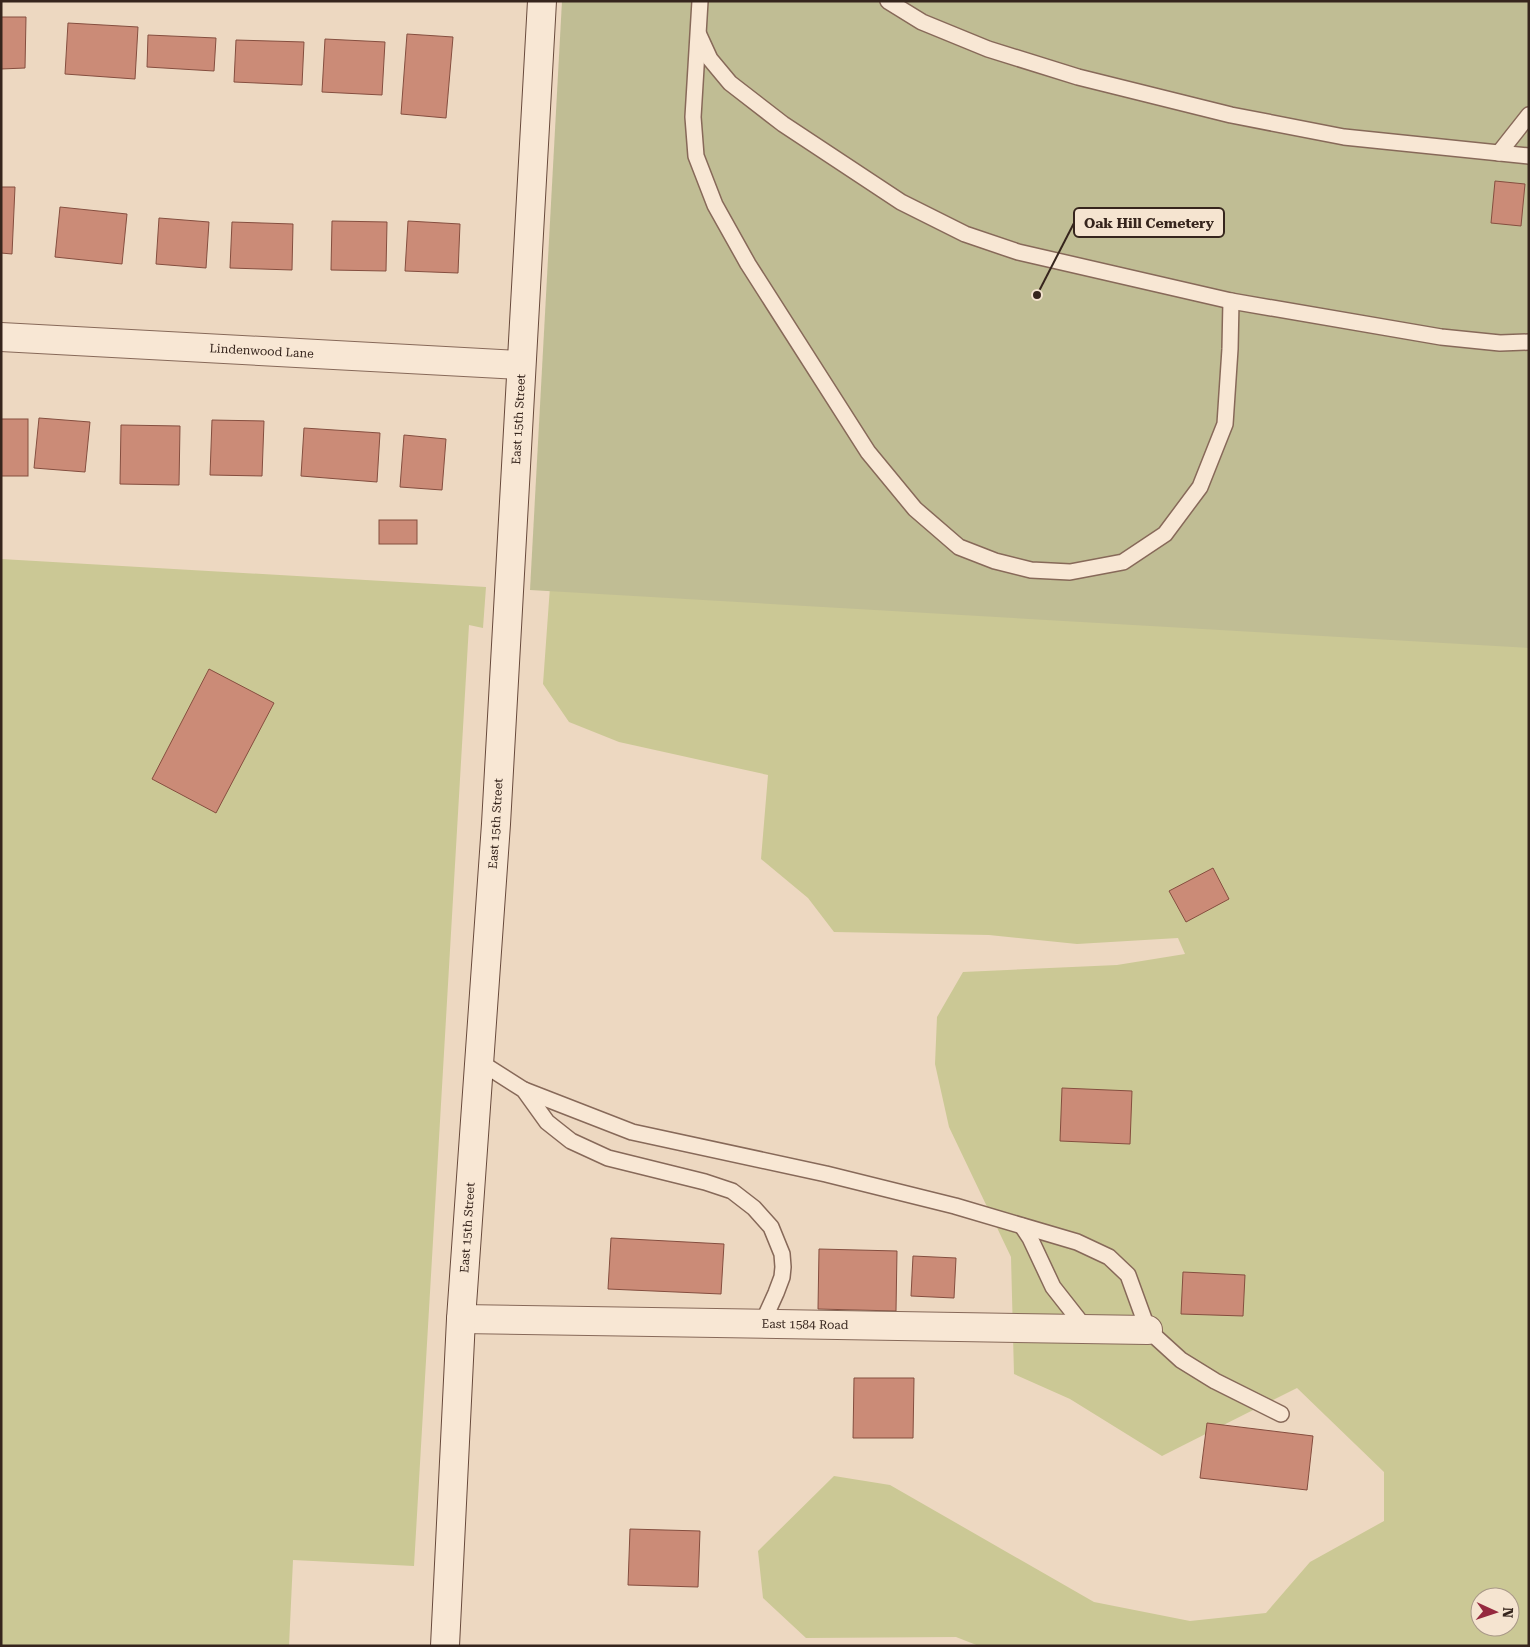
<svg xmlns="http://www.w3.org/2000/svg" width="1530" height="1647" viewBox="0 0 1530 1647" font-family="'Roboto Serif',serif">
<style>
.green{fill:#cbc895;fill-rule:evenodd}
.cemetery{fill:#c0bd94}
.building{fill:#cb8b77;stroke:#854e3f}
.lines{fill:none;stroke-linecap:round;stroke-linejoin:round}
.lane-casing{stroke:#876959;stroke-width:18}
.street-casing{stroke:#876959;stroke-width:30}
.secondary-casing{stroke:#684a3c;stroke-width:30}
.lane{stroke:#f8e7d4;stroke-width:15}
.street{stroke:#f8e7d4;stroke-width:28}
.secondary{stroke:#f8e7d4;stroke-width:28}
.labels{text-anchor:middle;stroke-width:4;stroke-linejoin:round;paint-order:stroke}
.street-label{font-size:12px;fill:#36251d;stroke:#f5e4d0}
.leader{fill:none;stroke:#36251d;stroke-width:2}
.callout-dot{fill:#36251d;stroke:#f5e4d0;stroke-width:2}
.callout{fill:#f5e4d0;stroke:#36251d;stroke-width:2}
.callout-label{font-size:14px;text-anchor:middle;font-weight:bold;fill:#36251d}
</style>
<rect width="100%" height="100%" fill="#edd8c1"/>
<g class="green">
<path d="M1,559L486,587L483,628L469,625L414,1566L293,1560L289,1646H1Z"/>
<path d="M552,559L1529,606V1646H979L956,1637L806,1638L763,1598L758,1551L834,1476L890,1485L1094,1602L1190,1621L1266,1613L1310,1562L1384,1521V1472L1297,1388L1162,1456L1070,1399L1014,1374L1011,1257L949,1127L935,1064L937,1017L963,972L1117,965L1185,954L1178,938L1077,944L989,935L834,932L808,898L761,859L768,775L619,742L569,722L543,684ZM1480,1597H1510V1627H1480Z"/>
</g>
<path class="cemetery" d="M562,1H1529V648L530,590Z"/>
<g class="building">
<path d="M1,17H26L25,68L1,69Z"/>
<path d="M68,23L138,27L135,79L65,74Z"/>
<path d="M407,34L453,37L446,118L401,114Z"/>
<path d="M148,35L216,38L214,71L147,67Z"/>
<path d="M325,39L385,42L382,95L322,92Z"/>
<path d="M236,40L304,42L302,85L234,82Z"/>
<path d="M1495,181L1525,184L1521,226L1491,223Z"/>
<path d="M1,187H15L12,254L1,253Z"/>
<path d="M60,207L127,214L122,264L55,257Z"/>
<path d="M159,218L209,222L206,268L156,264Z"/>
<path d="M332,221L387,222L386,271L331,270Z"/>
<path d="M408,221L460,224L458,273L405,271Z"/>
<path d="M232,222L293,224L292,270L230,268Z"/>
<path d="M39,418L90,422L85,472L34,468Z"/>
<rect x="1" y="419" width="27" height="57"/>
<path d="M212,420L264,421L262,476L210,475Z"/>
<path d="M121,425L180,426L179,485L120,484Z"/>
<path d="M304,428L380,433L377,482L301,476Z"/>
<path d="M404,435L446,439L442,490L400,487Z"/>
<rect x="379" y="520" width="38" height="24"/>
<path d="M209,669L274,703L216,813L152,779Z"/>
<path d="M1213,868L1229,899L1186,922L1169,891Z"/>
<path d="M1062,1088L1132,1091L1130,1144L1060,1141Z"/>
<path d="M611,1238L724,1244L721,1294L608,1289Z"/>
<path d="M819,1249L897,1251L896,1311L818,1309Z"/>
<path d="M913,1256L956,1258L954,1298L911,1296Z"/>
<path d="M1183,1272L1245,1275L1243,1316L1181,1314Z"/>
<path d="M854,1378H914L913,1438H853Z"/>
<path d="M1207,1423L1313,1436L1307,1490L1200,1478Z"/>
<path d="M630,1529L700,1531L698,1587L628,1585Z"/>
</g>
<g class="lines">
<defs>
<g id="lane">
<path d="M700,1L693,117L696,156L715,205L748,264L868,452L915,509L959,547L995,561L1031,570L1070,572L1123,562L1165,534L1200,487L1225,424L1230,349L1231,301"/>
<path d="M888,1L922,22L988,49L1078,77L1231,115L1344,137L1529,156"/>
<path d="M699,35L710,59L730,83L783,124L901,202L965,234L1018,252L1231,301L1441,337L1500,343L1529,342"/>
<path d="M1499,153L1529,115"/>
<path d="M480,1062L524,1090L547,1122L571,1141L608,1158L705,1182L732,1191L754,1208L771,1227L782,1254L783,1267L782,1277L776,1293L762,1324"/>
<path d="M524,1090L632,1132L826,1174L955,1206L1077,1242L1109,1257L1128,1275L1148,1330L1181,1360L1215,1381L1281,1414"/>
<path d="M1022,1226L1030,1238L1053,1287L1086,1329"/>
</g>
<g id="street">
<path id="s1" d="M1,337L521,365"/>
<path id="s2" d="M461,1319L1148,1330"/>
</g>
<g id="secondary">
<path id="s3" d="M445,1646L461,1319L496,824L542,1"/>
</g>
</defs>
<use href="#lane" class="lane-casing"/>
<use href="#street" class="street-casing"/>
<use href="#secondary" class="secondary-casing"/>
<use href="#lane" class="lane"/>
<use href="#street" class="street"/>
<use href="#secondary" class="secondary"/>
</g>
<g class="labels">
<g class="street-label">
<text dy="4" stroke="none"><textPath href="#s1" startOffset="261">Lindenwood Lane</textPath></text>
<text dy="4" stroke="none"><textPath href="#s3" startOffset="1229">East 15th Street</textPath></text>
<text dy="4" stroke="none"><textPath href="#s3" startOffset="824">East 15th Street</textPath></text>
<text dy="4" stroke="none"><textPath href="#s3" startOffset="419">East 15th Street</textPath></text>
<text dy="4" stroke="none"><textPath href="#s2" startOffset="344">East 1584 Road</textPath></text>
</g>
</g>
<path class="leader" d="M1037 295L1074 223"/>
<circle class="callout-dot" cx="1037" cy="295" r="5"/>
<rect class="callout" x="1074" y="208" width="150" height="29" rx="5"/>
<g class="callout-label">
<text x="1149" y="228">Oak Hill Cemetery</text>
</g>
<rect width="1530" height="1647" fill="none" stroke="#36251d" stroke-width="5"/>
<g transform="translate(1495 1612) rotate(93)"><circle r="24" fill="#f5e4d0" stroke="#a99888"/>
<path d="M0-4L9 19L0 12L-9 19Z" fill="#95293e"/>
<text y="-8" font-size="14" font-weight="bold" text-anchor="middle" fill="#36251d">N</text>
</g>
</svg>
